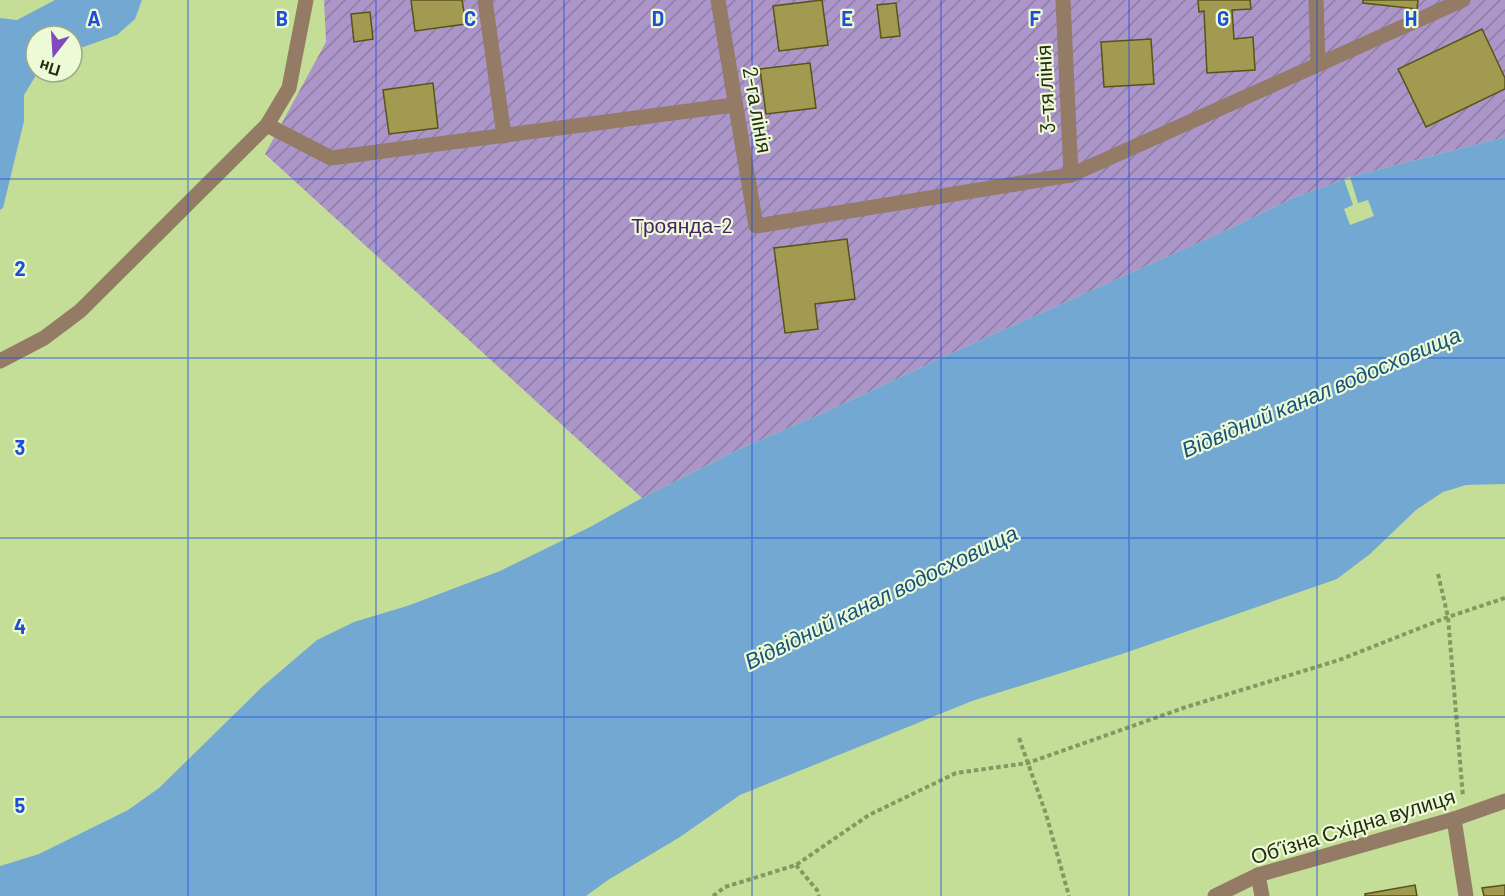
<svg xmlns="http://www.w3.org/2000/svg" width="1505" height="896" viewBox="0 0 1505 896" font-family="Barlow,sans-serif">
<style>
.garden{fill:url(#garden-furrows)}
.water{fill:#73a8d3}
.pier{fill:#c5de97}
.building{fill:#a19a50;stroke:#585319;stroke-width:1.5}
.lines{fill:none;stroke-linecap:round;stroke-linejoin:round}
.path{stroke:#859862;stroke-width:4;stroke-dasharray:4.5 3;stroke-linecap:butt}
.minor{stroke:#937b66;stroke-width:15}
.grid{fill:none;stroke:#1d4ed8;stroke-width:1.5;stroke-opacity:0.55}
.labels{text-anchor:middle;stroke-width:4.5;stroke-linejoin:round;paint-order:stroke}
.street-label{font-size:21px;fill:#252e12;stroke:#edfad7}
.park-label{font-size:21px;fill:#452366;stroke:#edfad7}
.water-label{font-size:22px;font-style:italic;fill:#17537d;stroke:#edfad7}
.grid-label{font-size:20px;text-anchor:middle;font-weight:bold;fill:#1d4ed8;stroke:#edfad7;stroke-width:4.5;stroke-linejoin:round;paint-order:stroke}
</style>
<defs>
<pattern id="garden-furrows" width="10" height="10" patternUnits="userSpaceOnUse" patternTransform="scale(1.5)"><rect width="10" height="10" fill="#ac96c9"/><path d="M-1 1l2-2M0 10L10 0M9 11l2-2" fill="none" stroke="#8c7ba2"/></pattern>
</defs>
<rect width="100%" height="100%" fill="#c5de97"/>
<path class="garden" d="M324,0H1505V137L1350,177L1291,199L1229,229L976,342L821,414L737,450L642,498L265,154L326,42Z"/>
<g class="water">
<path d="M55,0H142L135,19L117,35L72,51V36H36V72H38L24,95V121L3,208L0,210V18L17,20Z"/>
<path d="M1505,137V484L1466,485L1443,492L1416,510L1370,554L1337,579L1122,654L972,701L740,795L680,837L608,880L586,896H0V866L39,854L128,810L159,788L262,687L317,640L354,622L410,605L500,571L590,527L642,498L737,450L821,414L976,342L1229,229L1291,199L1350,177Z"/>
</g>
<path class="pier" d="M1350,177L1358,203L1368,200L1374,216L1350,225L1344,209L1353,205L1344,179Z"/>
<g class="building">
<path d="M411,0H462L466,24L415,31Z"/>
<path d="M822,0L828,45L779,51L773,6Z"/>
<path d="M1198,0H1250L1251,9L1232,10L1234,39L1253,37L1255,70L1207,73L1204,11L1199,12Z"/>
<path d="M1363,0H1418L1417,9L1363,3Z"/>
<path d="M896,3L900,36L881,38L877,5Z"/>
<path d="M370,12L373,39L354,42L351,14Z"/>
<path d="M1482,29L1505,78V89L1426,127L1398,69Z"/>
<path d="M1151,39L1154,84L1104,87L1101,42Z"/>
<path d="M810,63L816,108L766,114L760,69Z"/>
<path d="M433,83L438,128L389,134L383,90Z"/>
<path d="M847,239L855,299L815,304L818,329L785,333L774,248Z"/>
<path d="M1415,885L1417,896H1365V894Z"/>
<path d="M1505,885V896H1484L1482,888Z"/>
</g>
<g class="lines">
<g class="path">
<path d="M1438,574L1448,617L1463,797"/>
<path d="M1019,738L1046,814L1069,896"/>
<path d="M796,865L817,890L819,896"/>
<path d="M713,896L725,887L796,865L869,815L956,773L1028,763L1183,708L1339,660L1448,617L1505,598"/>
</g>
<g class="minor">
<path d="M485,0L504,136"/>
<path d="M718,0L756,226L1071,175L1463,0"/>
<path d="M1063,0L1071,175"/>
<path d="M1316,0L1318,64"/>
<path d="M267,125L331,158L734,105"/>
<path d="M0,361L44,338L80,311L267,125L289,88L306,0"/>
<path d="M1454,819L1466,896"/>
<path d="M1258,875L1262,896"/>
<path d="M1215,896L1258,875L1454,819L1505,801"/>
</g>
</g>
<path class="grid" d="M188,0V896M376,0V896M564,0V896M752,0V896M941,0V896M1129,0V896M1317,0V896M0,179H1505M0,358H1505M0,538H1505M0,717H1505"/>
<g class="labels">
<g class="street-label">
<text transform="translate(1046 89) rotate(-93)" y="7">3-тя лінія</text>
<text transform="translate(757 110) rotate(80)" y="7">2-га лінія</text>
<text transform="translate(1353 827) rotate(-17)" y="7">Обʼїзна Східна вулиця</text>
</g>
<g class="park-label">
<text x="682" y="233">Троянда-2</text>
</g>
<g class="water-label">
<text transform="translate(1321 392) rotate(-23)" y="8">Відвідний канал водосховища</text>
<text transform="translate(881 597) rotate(-26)" y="8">Відвідний канал водосховища</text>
</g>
</g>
<g class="grid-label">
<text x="94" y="26">A</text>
<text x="282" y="26">B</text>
<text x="470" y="26">C</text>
<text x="658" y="26">D</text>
<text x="847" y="26">E</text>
<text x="1035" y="26">F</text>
<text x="1223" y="26">G</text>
<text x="1411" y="26">H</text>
<text x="20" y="276">2</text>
<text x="20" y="455">3</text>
<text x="20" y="634">4</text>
<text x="20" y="813">5</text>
</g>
<g transform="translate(54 54) rotate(197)"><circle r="28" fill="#edfad7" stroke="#9da888" stroke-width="1.5"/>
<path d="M0-4.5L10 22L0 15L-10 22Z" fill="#8348be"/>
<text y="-9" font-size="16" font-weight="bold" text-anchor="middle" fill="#252e12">Пн</text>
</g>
</svg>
